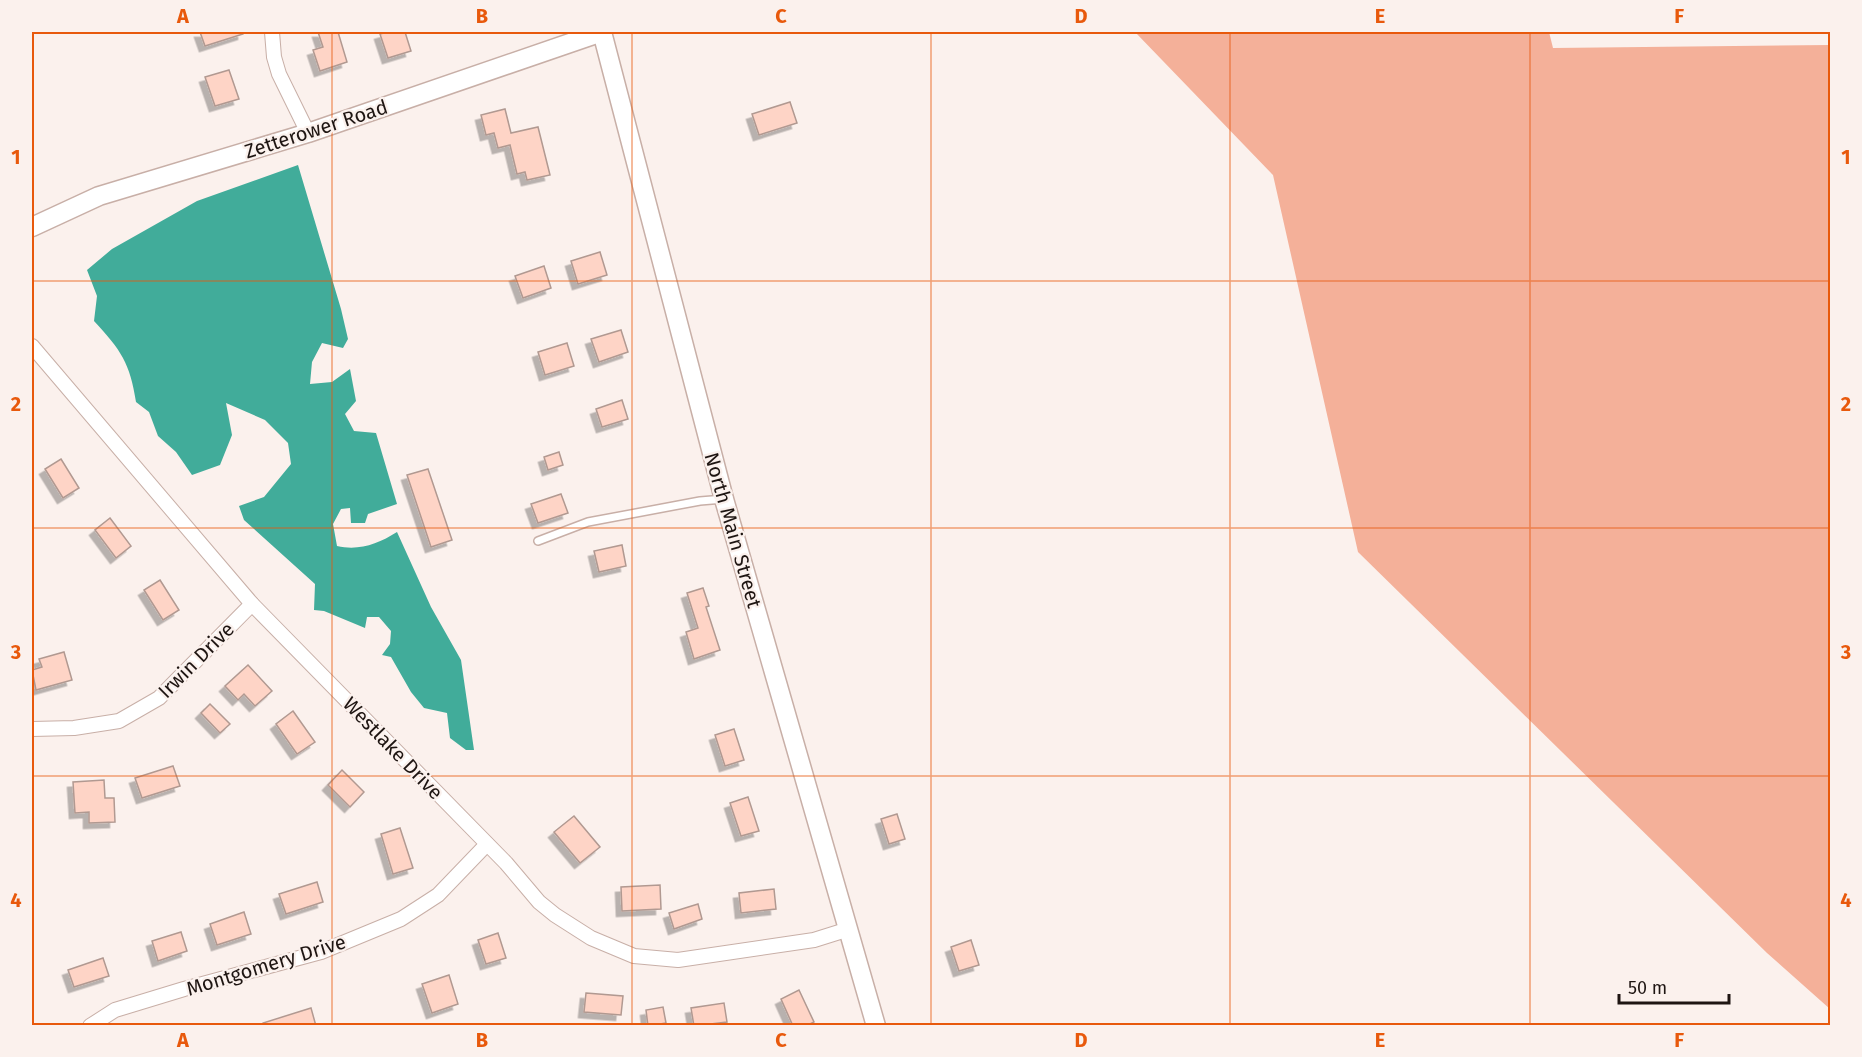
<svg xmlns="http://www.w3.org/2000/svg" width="1862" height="1057" viewBox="0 0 1862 1057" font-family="'Fira Sans',sans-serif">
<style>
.green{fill:#f4b099}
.water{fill:#41ac9a}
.building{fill:#fed4c6;stroke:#b19991;stroke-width:1.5;filter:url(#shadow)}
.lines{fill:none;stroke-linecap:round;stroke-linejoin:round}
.service-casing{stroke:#c8afa7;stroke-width:10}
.minor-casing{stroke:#c8afa7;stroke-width:16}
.tertiary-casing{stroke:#c8afa7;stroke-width:21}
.service{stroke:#fff;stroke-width:7}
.minor{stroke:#fff;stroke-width:14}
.tertiary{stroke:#fff;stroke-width:18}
.grid{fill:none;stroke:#e8590c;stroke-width:1.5;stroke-opacity:0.55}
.labels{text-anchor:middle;stroke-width:4.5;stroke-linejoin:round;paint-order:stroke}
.street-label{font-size:20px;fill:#1e1512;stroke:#fbf1ed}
.neatline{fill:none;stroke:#e8590c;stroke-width:2}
.grid-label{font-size:20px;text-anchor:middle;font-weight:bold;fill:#e8590c}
</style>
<defs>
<filter id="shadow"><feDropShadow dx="-5.5" dy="5.5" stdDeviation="0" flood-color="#0004"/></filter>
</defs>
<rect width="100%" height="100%" fill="#fbf1ed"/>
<path class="green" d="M1135,32H1549L1553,48L1830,45V1009L1767,953L1358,552L1273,175Z"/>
<path class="water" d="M298,165L341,309L348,339L343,348L322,343L312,362L310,384L332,382L350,369L356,401L345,414L354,431L376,433L397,504L368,514L365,523H351L350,508L341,509L333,524L337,546C359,551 378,544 397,532L431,607L461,660L474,750H466L450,738L447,713L424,708L411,692L391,657L382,655L390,644L391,631L379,617H367L365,628L324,611L314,610L315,584L244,520L239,506L264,497L291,464L288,443L265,420L226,403L232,435L220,465L192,475L176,452L158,436L149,412L136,402C130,363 121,350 94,321L97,296L87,270L112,249L197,201Z"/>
<g class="building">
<path d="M200,32H243V34L205,46Z"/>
<path d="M318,32H338L347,62L320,71L313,50L323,47Z"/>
<path d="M387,32H405L411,51L388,58L380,34Z"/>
<path d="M229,70L239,99L215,106L205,77Z"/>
<path d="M790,102L797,123L759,135L752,114Z"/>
<path d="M505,109L511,133L538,127L550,175L527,180L525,172L517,174L510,145L498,148L494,133L486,135L481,115Z"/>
<path d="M600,252L607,275L578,284L571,261Z"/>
<path d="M544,266L551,288L523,298L515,276Z"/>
<path d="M621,330L628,352L599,362L591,339Z"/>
<path d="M567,343L574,366L545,375L538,352Z"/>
<path d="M622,400L628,419L602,427L596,409Z"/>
<path d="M559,452L563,465L548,470L544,457Z"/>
<path d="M61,459L79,488L63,498L45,469Z"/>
<path d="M428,469L452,540L431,547L407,475Z"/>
<path d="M561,494L568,513L538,523L531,504Z"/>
<path d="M110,518L131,546L116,558L95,530Z"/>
<path d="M622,545L626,566L599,572L594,551Z"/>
<path d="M160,580L179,610L163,620L144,590Z"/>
<path d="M703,588L709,606L706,607L720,650L694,659L686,632L698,628L687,593Z"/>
<path d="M64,652L72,680L36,690L32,670L42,667L39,659Z"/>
<path d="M248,665L272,691L255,706L244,694L238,700L225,686Z"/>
<path d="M210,704L230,724L220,733L201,713Z"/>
<path d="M293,711L315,742L297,754L276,724Z"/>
<path d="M734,729L744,760L725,766L715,735Z"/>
<path d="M173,766L180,786L142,798L135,778Z"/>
<path d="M342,770L364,792L350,807L328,785Z"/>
<path d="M104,780L105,798H114L115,822L89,823V812L75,813L73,782Z"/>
<path d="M748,797L759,831L741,836L730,803Z"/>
<path d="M897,814L905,839L889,844L881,819Z"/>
<path d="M574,816L600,847L580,863L554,832Z"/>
<path d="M400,828L413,868L393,874L381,834Z"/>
<path d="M317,882L323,902L286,914L279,894Z"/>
<path d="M660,885L661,909L622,911L621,887Z"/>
<path d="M774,889L776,909L741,913L739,893Z"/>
<path d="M698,904L702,919L674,929L669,913Z"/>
<path d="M244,912L251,934L217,945L210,924Z"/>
<path d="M181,932L187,951L158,961L152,941Z"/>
<path d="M498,933L506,958L486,964L478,940Z"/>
<path d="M971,940L979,965L959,971L951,947Z"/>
<path d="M103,958L109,976L74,987L68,970Z"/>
<path d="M449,975L458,1004L432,1013L422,984Z"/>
<path d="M799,990L814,1022L806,1026H793L781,999Z"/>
<path d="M586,993L623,996L621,1015L584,1012Z"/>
<path d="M724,1003L727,1022L694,1026L691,1008Z"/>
<path d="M663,1007L666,1023L648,1026L646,1010Z"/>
<path d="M311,1008L316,1026H263V1023Z"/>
</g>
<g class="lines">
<defs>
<path id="service" d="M538,541L588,522L700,501L724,499"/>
<g id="minor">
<path d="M272,32L274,57L279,74L308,133"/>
<path d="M32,346L252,604L506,863L539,902L555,915L591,938L634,956L678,960L814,940L849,929"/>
<path d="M32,729L74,728L119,721L159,698L252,604"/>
<path d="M90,1026L115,1010L184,989L321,952L401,919L438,895L487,844"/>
</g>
<g id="tertiary">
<path d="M602,32L724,499L876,1026"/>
<path d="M32,227L99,196L308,133L602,32"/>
</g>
</defs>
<use href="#service" class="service-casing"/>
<use href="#minor" class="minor-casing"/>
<use href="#tertiary" class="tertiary-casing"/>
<use href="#service" class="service"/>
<use href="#minor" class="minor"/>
<use href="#tertiary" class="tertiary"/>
</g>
<path class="grid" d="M332,32V1026M632,32V1026M931,32V1026M1230,32V1026M1530,32V1026M32,281H1830M32,528H1830M32,776H1830"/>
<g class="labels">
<g class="street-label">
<text transform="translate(316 129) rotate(-18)" y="7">Zetterower Road</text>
<text transform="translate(733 530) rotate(74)" y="7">North Main Street</text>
<text transform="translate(196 660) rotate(-45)" y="7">Irwin Drive</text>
<text transform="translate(393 748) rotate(46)" y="7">Westlake Drive</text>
<text transform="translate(266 965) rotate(-17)" y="7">Montgomery Drive</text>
</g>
</g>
<rect width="1862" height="1057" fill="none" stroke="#fbf1ed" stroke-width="66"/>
<path d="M1619 994v9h110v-9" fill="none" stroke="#1e1512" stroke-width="3"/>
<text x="1628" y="994" font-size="18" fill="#1e1512" stroke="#fbf1ed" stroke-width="4.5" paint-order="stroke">50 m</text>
<rect x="33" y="33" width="1796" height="991" class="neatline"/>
<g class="grid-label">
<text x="183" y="23">A</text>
<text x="482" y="23">B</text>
<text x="781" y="23">C</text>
<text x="1081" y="23">D</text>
<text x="1380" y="23">E</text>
<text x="1679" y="23">F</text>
<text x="16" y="164">1</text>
<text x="1846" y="164">1</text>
<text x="16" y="411">2</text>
<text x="1846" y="411">2</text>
<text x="16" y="659">3</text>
<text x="1846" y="659">3</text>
<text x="16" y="907">4</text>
<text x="1846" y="907">4</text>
<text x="183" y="1047">A</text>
<text x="482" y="1047">B</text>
<text x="781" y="1047">C</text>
<text x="1081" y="1047">D</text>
<text x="1380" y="1047">E</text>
<text x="1679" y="1047">F</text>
</g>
</svg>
